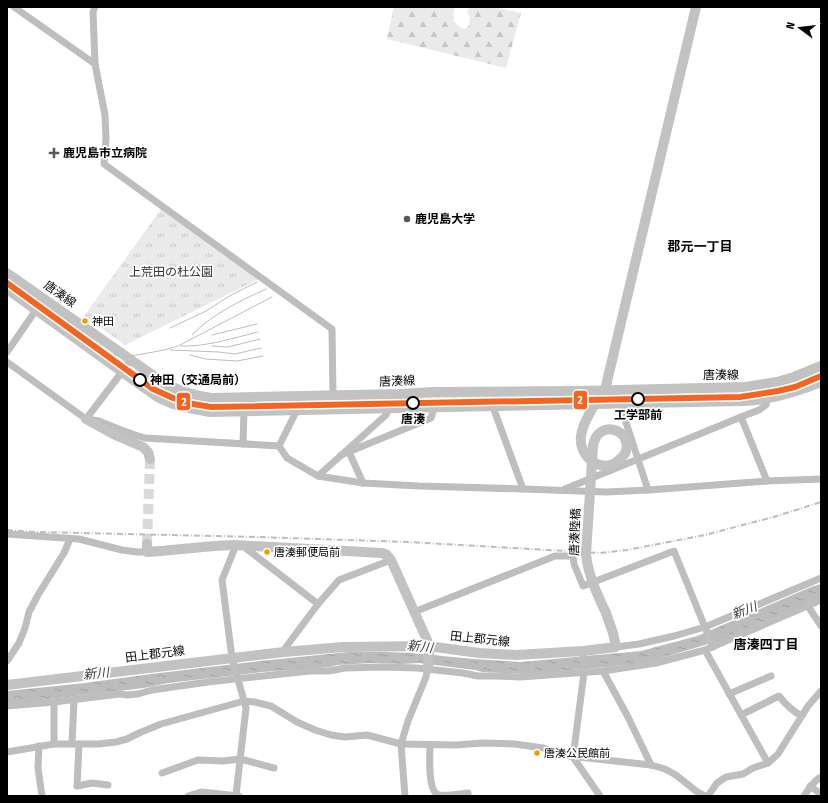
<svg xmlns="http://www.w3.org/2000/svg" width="828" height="803" viewBox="0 0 828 803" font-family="'Fira Sans Condensed','Noto Sans JP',sans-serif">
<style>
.grass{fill:url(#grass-dots)}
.forest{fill:url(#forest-firs)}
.park{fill:url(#park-tufts)}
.water{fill:url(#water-ripples)}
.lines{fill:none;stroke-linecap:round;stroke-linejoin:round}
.secondary-tunnel{stroke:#d9d9d9;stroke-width:10;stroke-dasharray:10 5;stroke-linecap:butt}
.street{stroke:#bebebe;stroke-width:7}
.secondary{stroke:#c2c2c2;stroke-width:10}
.tram{stroke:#bdbdbd;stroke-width:1}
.rail{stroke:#bdbdbd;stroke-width:2;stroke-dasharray:6 2 1 2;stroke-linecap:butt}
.secondary-bridge{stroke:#c2c2c2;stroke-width:10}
.tram-1-casing{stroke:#fff;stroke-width:9}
.tram-1{stroke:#f26522;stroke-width:6}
.poi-dot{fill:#595959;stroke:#fff;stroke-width:1.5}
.bus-dot{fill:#eb9e00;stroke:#fff;stroke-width:1.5}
.stop-dot{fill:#fff;stroke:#000;stroke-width:2}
.labels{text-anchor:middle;stroke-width:3.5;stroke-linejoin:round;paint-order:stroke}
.bus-label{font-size:11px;fill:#000;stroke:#fff;text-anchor:start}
.poi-label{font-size:12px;font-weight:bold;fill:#000;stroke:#fff;text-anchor:start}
.park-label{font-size:12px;fill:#303030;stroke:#fff}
.street-label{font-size:12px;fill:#000;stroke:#fff}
.stop-label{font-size:12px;font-weight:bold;fill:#000;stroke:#fff}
.neighbourhood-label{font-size:13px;font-weight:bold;fill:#000;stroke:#fff}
.water-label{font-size:13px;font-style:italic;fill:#414141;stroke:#fff}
.line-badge{stroke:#fff;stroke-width:1.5}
.badge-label{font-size:11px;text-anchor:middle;font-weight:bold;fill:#fff}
</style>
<defs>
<pattern id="grass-dots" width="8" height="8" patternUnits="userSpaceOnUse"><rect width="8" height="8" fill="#eaeaea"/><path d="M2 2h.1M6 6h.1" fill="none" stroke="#c7c7c7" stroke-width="1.8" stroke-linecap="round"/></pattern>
<pattern id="forest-firs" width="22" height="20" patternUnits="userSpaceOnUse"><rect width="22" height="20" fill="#eaeaea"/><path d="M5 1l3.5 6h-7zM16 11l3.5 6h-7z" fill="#c7c7c7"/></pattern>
<pattern id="park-tufts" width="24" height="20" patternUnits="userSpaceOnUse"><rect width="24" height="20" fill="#eaeaea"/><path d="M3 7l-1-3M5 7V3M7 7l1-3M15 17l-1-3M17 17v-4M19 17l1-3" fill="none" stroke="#c7c7c7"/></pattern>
<pattern id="water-ripples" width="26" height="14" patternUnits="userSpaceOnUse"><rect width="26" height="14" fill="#bcbcbc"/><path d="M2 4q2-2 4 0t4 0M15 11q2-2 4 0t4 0" fill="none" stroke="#a0a0a0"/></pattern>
</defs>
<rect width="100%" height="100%" fill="#fff"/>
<g class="grass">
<path d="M137,369L174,393L293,399V406L211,408L171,399L154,390L133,375Z"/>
<path d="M821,371V378L773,394L772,387Z"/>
<path d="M761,389L762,396L634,400L633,393Z"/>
<path d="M573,394V401L402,404V397Z"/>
<path d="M395,397V404L305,407V399Z"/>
</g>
<path class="forest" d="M394,7H455C452,19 452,22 463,29L469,26L470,16L467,13L469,7H493L521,13L506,68L387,39Z"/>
<path class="park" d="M161,209L259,279L125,345L84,316Z"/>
<path class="water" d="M821,584V597L718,641L648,662L607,667L524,674L482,672L475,670L419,663L402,664L372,663L337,665L330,667L262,672L228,676L168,683L144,688L33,701L7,703V691L85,683L151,674L260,661L348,652H385L411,653L474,659L521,662L641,651L697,636L811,587Z"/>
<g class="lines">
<path class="secondary-tunnel" d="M147,544L150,459"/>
<g class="street">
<path d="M14,7L95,64"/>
<path d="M95,7L93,12L95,64L105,115L106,139L104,164L332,329L333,395"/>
<path d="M7,352L36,310"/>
<path d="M7,362L86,419L99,421L121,430L135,435L145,438L279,446L287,458L318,476L363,483L419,486L523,489L606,492L649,490L767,481L821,479"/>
<path d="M620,404L648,490"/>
<path d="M493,407L523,489"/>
<path d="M741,417L767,481"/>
<path d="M86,419L122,372L130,360"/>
<path d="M243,444L244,411"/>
<path d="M279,446L297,410"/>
<path d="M349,452L363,483"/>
<path d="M341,455L431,418L433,412V408"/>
<path d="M318,476L386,415L389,408"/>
<path d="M565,489L741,417L759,410L766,405L767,399"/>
<path d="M7,534L79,539L122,550L137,552H147"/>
<path d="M236,545L222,580L232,658L246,708L236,795"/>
<path d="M243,546L318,604"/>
<path d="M808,606L821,626"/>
<path d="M414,612L555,556H573L574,564L583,586L674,551L713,647"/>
<path d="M616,647L639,644L674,636L705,627L821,578"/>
<path d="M705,650L768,763"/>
<path d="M583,651L584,673L573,757L600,796"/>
<path d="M284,652L286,647L318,604L339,580L391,560"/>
<path d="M7,661L19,643L25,628L29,612L38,595L64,553L70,539"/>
<path d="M603,671L628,717L651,765"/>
<path d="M729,694L771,676"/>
<path d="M7,706L54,702L120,694L127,695L138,694L152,690L208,682L310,671H329L345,668L382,667L417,668L463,673L478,676H496L520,677L603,671L656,663L705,650L821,600"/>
<path d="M741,715L779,696C786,705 792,711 802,716"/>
<path d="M54,744V702"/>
<path d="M72,744L74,700"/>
<path d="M79,744L77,786L92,783L108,785"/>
<path d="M430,745C430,755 427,792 439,795C445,796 461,794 468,793"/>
<path d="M39,746L38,768L42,796"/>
<path d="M7,752L54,744H99L116,742L127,739L139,733L161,724L244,701L254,702L271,706L297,722L315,730L331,735L345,737L367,735L401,744L456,745L483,743L515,744L543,748L569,756L651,765L665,769L676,775L696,791L705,796"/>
<path d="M162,773L198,760L223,761L240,759L274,768"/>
<path d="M810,786L821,794"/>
<path d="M188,796L201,792L239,796"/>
<path d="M405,796L401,744L408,721L426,677L428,667"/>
<path d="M708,796L717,783L726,777L743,774L753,768L768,763L778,754L808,706L821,691"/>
<path d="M804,796C809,789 813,781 821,777"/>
</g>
<g class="secondary">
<path d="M7,273L164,383C182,392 193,395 212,398L400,394L433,392L578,391L745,387L777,382L794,377L821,366"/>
<path d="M7,289L132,379L159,398L173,404L189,408L210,412L743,401C770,400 795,392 821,382"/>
<path d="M86,419L113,434L143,447L148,452L150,459"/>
<path d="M593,446C597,419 632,428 626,451C625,455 622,457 619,460C602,475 578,457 581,436C583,422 596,402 605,390L696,7"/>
<path d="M147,544V552C176,550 205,546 234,545L382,553L387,555L391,560L427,640L429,652L428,667"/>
<path d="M7,685L284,652L343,647L428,646L479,653L516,655L583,651L616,647L613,633L606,613"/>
</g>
<g class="tram">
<path d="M63,324L84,334"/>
<path d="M170,328L206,311L231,295L257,282"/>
<path d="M192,335C212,314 240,301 266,289"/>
<path d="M212,335L257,324"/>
<path d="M181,346C207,347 233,338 258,332"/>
<path d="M212,346L228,347L260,339"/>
<path d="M170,350L219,352L235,354L261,348"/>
<path d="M110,354L126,357L164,350L178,346L272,297"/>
<path d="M190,355L206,359L237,361L263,356"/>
</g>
<path class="rail" d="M7,530L36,532L258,537L408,542L600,553L627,550L705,535L777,516L821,502"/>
<path class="secondary-bridge" d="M593,446L586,554C588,575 597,594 606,613"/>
<defs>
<path id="tram-1" d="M7,283L153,389L173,398L187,403L211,407L740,397L778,391L795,387L821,376"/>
</defs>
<use href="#tram-1" class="tram-1-casing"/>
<use href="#tram-1" class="tram-1"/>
</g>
<g class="poi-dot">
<path d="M52 147h4v4h4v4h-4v4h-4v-4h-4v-4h4z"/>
<circle cx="407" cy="219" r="4"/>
</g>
<g class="bus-dot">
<circle cx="85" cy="321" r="3.5"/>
<circle cx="267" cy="552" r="3.5"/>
<circle cx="537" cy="753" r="3.5"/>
</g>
<g class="stop-dot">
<circle cx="140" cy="380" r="6"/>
<circle cx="638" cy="399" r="6"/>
<circle cx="413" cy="403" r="6"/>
</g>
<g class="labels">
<g class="bus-label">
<text x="92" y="325">神田</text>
<text x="274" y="556">唐湊郵便局前</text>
<text x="544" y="757">唐湊公民館前</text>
</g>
<g class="poi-label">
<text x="63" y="157">鹿児島市立病院</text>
<text x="415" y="223">鹿児島大学</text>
</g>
<g class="park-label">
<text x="171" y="276">上荒田の杜公園</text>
</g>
<g class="street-label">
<text transform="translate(60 294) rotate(35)" y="4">唐湊線</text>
<text transform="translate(721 375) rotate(-1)" y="4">唐湊線</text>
<text transform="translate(397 381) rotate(-2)" y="4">唐湊線</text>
<text transform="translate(575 532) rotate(-88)" y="4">唐湊陸橋</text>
<text transform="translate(480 639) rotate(6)" y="4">田上郡元線</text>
<text transform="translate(155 654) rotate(-7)" y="4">田上郡元線</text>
</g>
<g class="stop-label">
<text x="150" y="384" text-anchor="start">神田（交通局前）</text>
<text x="638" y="419">工学部前</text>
<text x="413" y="423">唐湊</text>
</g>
<g class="neighbourhood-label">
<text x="700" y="251">郡元一丁目</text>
<text x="766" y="649">唐湊四丁目</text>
</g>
<g class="water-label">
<text transform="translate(744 610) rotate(-21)" y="5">新川</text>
<text transform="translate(420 646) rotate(6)" y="5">新川</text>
<text transform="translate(96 673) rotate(-6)" y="5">新川</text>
</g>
</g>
<g class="line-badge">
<rect x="573" y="390" width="15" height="20" rx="4" fill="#f26522"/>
<rect x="176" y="392" width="15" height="19" rx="4" fill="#f26522"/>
</g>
<g class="badge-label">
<text x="580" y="404">2</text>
<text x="184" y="406">2</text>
</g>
<rect width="828" height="803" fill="none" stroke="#000000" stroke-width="16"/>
<g transform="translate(800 28) rotate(285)" stroke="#ffffff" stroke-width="3" paint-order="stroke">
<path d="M0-3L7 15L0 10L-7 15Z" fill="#000000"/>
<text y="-6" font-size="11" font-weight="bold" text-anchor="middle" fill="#000000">N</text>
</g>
</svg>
